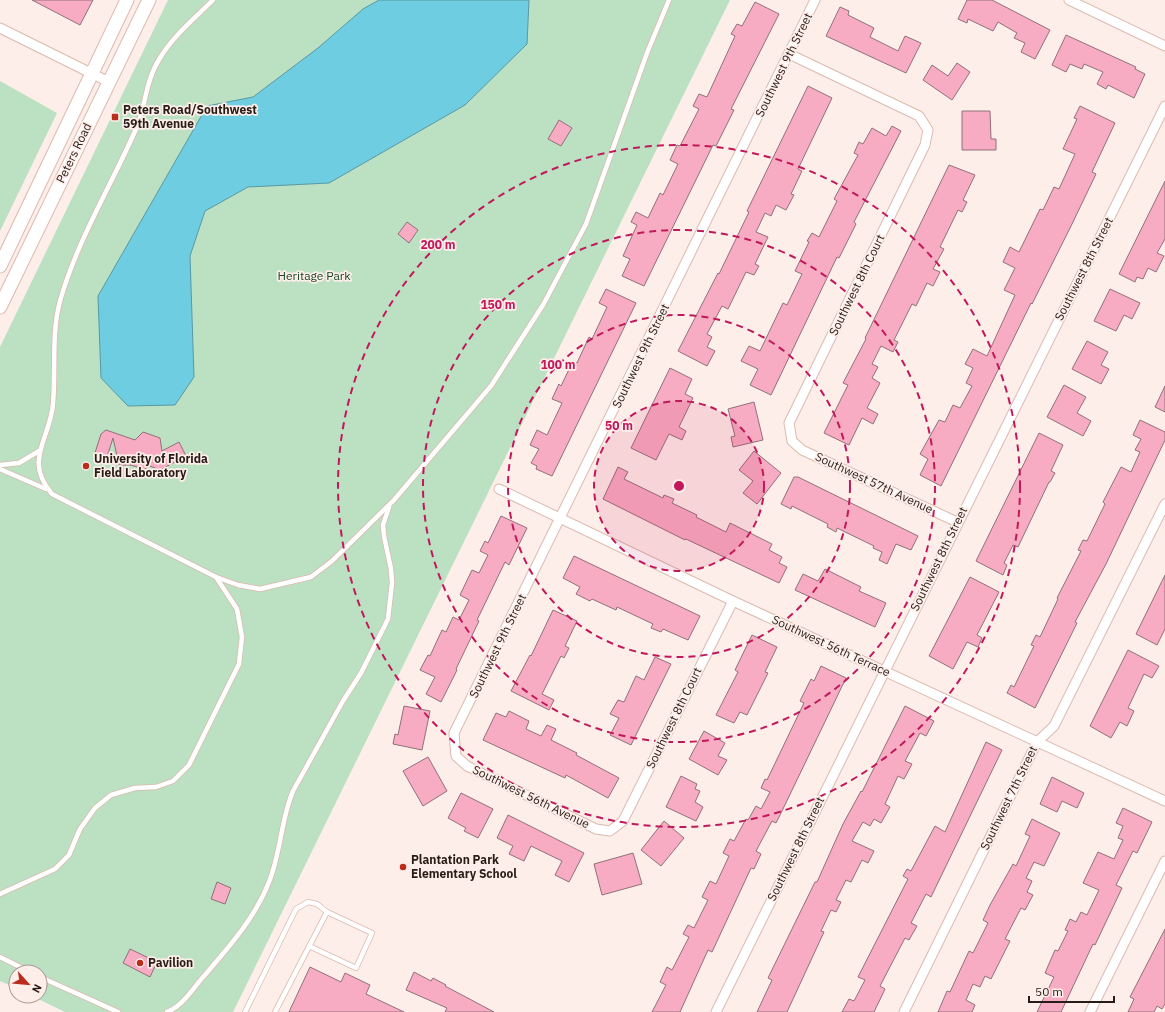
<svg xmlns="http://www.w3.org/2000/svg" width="1165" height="1012" viewBox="0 0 1165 1012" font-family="'IBM Plex Sans',sans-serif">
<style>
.green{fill:#bbe0c2}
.water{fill:#6ecde0;stroke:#5998a4}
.building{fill:#f8acc3;stroke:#91707a}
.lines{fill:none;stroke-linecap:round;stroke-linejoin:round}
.service-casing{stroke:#dcbaae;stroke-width:6}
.minor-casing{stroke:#dcbaae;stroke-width:11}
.secondary-casing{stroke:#dcbaae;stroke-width:15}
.service{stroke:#fff;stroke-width:4.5}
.minor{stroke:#fff;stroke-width:9}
.secondary{stroke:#fff;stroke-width:13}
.ring{fill:none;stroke:#c2185b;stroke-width:2;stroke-dasharray:7 5}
.poi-dot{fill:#ba2d1d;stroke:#fdeee9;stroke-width:1.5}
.labels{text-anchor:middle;stroke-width:3.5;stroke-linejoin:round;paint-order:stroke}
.street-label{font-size:12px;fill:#281c17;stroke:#fdeee9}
.poi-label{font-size:12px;font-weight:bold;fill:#281c17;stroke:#fdeee9;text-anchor:start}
.park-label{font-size:12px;fill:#174525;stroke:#fdeee9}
.centre{fill:#c2185b;stroke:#fdeee9;stroke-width:2}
.ring-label{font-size:12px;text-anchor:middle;font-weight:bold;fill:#c2185b;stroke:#fdeee9;stroke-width:3.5;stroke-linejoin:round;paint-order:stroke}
</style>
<rect width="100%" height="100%" fill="#fdeee9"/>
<g class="green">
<path d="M168,0H730L233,1012H65L32,996H40V972H16V988L0,981V347Z"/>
<path d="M0,81L57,113L0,231Z"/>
</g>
<path class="water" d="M379,0H529L527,44L465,105L329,183L248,187L205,211L190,256L194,377L175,405L128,406L101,378L98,296L207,106L253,97L318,48L363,9Z"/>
<g class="building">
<path d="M32,0H93L80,25Z"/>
<path d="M967,0H992L1050,30L1035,59L1021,52L1025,43L1014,38L1017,33L998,22L993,31L968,19L967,23L958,19Z"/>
<path d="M755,2L779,14L731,109L734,110L716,146L713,145L644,286L622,276L630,259L623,256L637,225L631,222L636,212L648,218L660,193L663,195L678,164L670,160L677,145L680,146L699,109L693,106L699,94L707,97L735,36L731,34L737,24L742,26Z"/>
<path d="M840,7L849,11L848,15L874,28L870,37L898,51L905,36L921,43L906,73L826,36Z"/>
<path d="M1066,35L1136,67L1135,69L1145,74L1134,98L1108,85L1106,89L1097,84L1103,72L1084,64L1082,69L1070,64L1066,72L1052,65Z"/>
<path d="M957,63L970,72L952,100L923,80L932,65L948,76Z"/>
<path d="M808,86L832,98L798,169L802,171L791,194L794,195L786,210L776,205L771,216L765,213L756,232L768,237L755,264L759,266L754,275L746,272L728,309L722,306L707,334L712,337L707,347L715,351L707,366L678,351L718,273L719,274L749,212L747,211Z"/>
<path d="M1080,106L1115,123L1092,172L1096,174L1072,224L1032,304L1031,303L941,486L920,475L928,459L920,454L939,420L945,422L953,405L960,408L972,386L966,383L973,368L965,364L973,349L987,356L1015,295L1004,290L1015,268L1003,262L1010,247L1019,252L1040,209L1043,210L1054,187L1059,189L1075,154L1063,149L1077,119L1074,118Z"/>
<path d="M962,111H990L991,139H996V150H962Z"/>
<path d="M559,120L572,128L561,146L548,139Z"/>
<path d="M892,126L901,131L854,222L856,224L839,258L837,257L771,395L750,385L758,369L741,361L749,346L760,351L783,303L787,305L802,274L795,271L809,242L807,241L812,233L819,237L837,201L834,199L858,155L854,153L859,142L863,144L872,128L886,136Z"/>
<path d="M949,165L975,175L963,200L967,202L962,212L958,210L940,247L944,249L933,269L940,272L933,286L927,283L916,306L912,304L894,340L898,342L893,352L881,346L872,364L878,367L872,378L880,383L867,408L878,414L873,424L862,418L849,445L824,433L848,385L843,383L866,339L865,338Z"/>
<path d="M1165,181V239L1157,253L1164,256L1156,272L1148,268L1143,279L1137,277L1135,282L1119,274Z"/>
<path d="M407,222L418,230L409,243L398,234Z"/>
<path d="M606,289L636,303L552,476L536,469L537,466L531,463L539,449L530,445L537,430L547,435L562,403L552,399L559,384L561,386L573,361L577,363L589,337L592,339L607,307L599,303Z"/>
<path d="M1110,289L1140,303L1132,319L1124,315L1116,331L1094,321Z"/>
<path d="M1087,341L1108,352L1101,365L1109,369L1101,384L1072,369Z"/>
<path d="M670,368L692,379L685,394L693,398L679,427L686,431L682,440L669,434L656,460L631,448Z"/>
<path d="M1064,385L1086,397L1077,413L1091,421L1083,436L1047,417Z"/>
<path d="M1165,386V412L1155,407Z"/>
<path d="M754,402L763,440L733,447L731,437L735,436L728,409Z"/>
<path d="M1140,420L1165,432V440L1106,564L1075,622L1077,623L1035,708L1007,693L1011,685L1014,687L1034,646L1031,645L1036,635L1040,637L1058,599L1057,598L1081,551L1078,550L1083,540L1087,541L1105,504L1103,502L1121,467L1131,472L1140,452L1135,450L1141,439L1133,435Z"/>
<path d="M106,430L135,440L143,432L160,438L162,451L179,442L186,456L160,470L150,466L144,469L131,465H119L113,438L106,460L94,456L101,434Z"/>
<path d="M1039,433L1063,445L1051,471L1055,473L1050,482H1049L1018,547L1013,545L1004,563L1007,565L1003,575L976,561Z"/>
<path d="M754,451L781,473L757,504L743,493L753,481L739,470Z"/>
<path d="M618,467L628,472L624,479L663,498L664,495L674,499L672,503L697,515L696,517L726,532L730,523L772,544L769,550L782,557L779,563L787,567L779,583L686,539L685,540L603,499Z"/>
<path d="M794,477H798L918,536L911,550L896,544L887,564L879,560L882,552L873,548L874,546L837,528L836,532L827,527L828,524L792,506L791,509L781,504Z"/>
<path d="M501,516L527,528L509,565L505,562L477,620L479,621L456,669L457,670L441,702L426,694L435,677L420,670L428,655L430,656L442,630L446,632L453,617L459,620L469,600L460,595L472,570L479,573L488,555L480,551L485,541L488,543Z"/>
<path d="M574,556L700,616L688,640L663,629L661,632L651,628L653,624L617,607L616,610L592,599L590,601L576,594L580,587L563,578Z"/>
<path d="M825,569L861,587L859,591L886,603L875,627L795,590L803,574L818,581Z"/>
<path d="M1165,575V629L1157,645L1136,634Z"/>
<path d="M970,577L999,592L977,635L982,638L978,647L967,642L953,669L929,656Z"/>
<path d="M553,610L577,621L565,646L569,648L564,658L561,656L542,694L554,700L549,710L511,691L530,655L531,656Z"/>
<path d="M752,635L777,647L765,672L768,673L747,715L740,712L734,723L716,715L738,672L735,670Z"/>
<path d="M1128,650L1159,666L1152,678L1144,674L1128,708L1134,711L1127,726L1120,722L1111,738L1090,726Z"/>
<path d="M655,657L671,664L631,745L610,735L619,718L610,714L618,700L624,702L636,676L644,680Z"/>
<path d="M821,666L846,678L782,811L776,823L772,821L756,851L761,854L754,869L751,868L712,952L708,950L680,1012H652L666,985L660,982L667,967L672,970L689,937L683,934L688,925L694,928L708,900L702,897L710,881L716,884L729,856L723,853L730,839L734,841L746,819L748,820L756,806L761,809L770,792L761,788L765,779L767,780L804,703L800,701L811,679L814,681Z"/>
<path d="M404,706L430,711L422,750L393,744L395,734L398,735Z"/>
<path d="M905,706L934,721L926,736L920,733L905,761L912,764L904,779L898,776L885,804L890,807L881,823L874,819L870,826L863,822L852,841L874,851L868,863L862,860L851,882L846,880L836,900L841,902L836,912L831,910L821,931L824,932L787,1012H757L772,980L768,978L815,882H817L843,824L861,791L862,792Z"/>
<path d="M509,711L529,721L526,729L541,736L547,725L556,729L551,740L577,753L576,755L619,778L608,798L566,775L565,778L483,740L496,713L506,717Z"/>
<path d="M704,731L725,743L718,756L727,760L718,775L689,759Z"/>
<path d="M986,742L1002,750L931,897L926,894L911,923L917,926L909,940L905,938L880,986L885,989L874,1012H842L849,999L854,1001L865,980L858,977L908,879L903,876L907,869L911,871L935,826L945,832Z"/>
<path d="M428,757L447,791L423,806L403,771Z"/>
<path d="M681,776L697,784L695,789L700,791L695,802L703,807L696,821L666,807Z"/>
<path d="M1052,777L1084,793L1077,808L1062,801L1057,812L1040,804Z"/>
<path d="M461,793L493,809L478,838L464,831L466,828L448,818Z"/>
<path d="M1123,808L1152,822L1137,853L1133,851L1116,885L1122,888L1095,945L1093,944L1061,1012H1037L1054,977L1045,973L1055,950L1058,951L1068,931L1065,930L1070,919L1076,922L1081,912L1087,915L1099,890L1083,883L1098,852L1114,859L1123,840L1118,838L1123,826L1116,823Z"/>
<path d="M508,815L584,853L569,882L555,875L562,861L531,846L524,861L509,854L513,846L497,838Z"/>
<path d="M1032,819L1060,833L1044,866L1034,862L1026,878L1032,881L1027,892L1033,895L1025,910L1021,908L1005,939L1010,941L991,979L985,976L980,987L973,984L966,1000L975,1005L972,1012H938L947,991L950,992L969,951L973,953L988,923L983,920L990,905L1013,864L1016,866L1030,836L1025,834Z"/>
<path d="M664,821L684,838L661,866L641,850Z"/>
<path d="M633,853L642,884L602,895L594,864Z"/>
<path d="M217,882L231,888L225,904L211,899Z"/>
<path d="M1165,929V1004L1162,1009L1157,1006L1154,1012H1128L1134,999L1130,997Z"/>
<path d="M130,949L157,962L150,977L123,963Z"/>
<path d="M310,967L341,982L345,973L370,985L366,994L404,1012H289Z"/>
<path d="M414,972L431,981L433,978L446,985L445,986L494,1012H445L447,1008L406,990Z"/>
</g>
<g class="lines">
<defs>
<g id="service">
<path d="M213,0C195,18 173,36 160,58C145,81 146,106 136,129C111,186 77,241 60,301C51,335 56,369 53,404C50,440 23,460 52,494L216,577L238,585L260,589L311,577L332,561L394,500L491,386L543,305L586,224L647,53L669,0"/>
<path d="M0,465L19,463L39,451"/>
<path d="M0,469L46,489"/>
<path d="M0,894L55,869L69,855L80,829L95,808L111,795L135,788L156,787L173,781L189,765L239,664L242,637L237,609L216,577"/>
<path d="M0,957L30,972"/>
<path d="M40,977L118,1012"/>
<path d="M167,1012C182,1007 193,988 204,976C229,947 255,918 269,882C281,852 281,819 293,791L343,701L361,673L388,619L392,583L391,569L384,536L383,525L389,507"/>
<path d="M245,1012L296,909L308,902L317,904L327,912"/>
<path d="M275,1012L327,912L372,933L356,968L309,946"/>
</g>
<g id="minor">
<path d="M1069,0L1165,46"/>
<path d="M0,28L109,82"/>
<path d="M789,54L919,116L928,130L925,145L789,423L792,441L802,450L957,522"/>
<path d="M499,489L733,601L1165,801"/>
<path d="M733,601L623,821L610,831L596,829L467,766L456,756L454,733L815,0"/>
<path d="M716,1012L1165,106"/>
<path d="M904,1012L1037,742L1054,726L1165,504"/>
<path d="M1090,1012L1165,861"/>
</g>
<g id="secondary">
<path d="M0,266L127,0"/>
<path d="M0,307L149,0"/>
</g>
</defs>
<use href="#service" class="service-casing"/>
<use href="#minor" class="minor-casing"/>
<use href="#secondary" class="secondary-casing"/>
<use href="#service" class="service"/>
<use href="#minor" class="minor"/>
<use href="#secondary" class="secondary"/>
</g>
<circle cx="679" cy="486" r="85" fill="#c2185b" fill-opacity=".12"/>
<g class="ring">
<circle cx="679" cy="486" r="85"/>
<circle cx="679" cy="486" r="171"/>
<circle cx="679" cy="486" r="256"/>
<circle cx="679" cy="486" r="341"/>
</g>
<g class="poi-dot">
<rect x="111" y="113" width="8" height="8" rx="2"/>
<circle cx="86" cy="466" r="4"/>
<circle cx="403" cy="867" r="4"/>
<circle cx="140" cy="963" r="4"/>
</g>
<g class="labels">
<g class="street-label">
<text transform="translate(784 65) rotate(-64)" y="4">Southwest 9th Street</text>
<text transform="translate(74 153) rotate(-64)" y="4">Peters Road</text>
<text transform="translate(1084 269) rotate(-63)" y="4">Southwest 8th Street</text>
<text transform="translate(857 285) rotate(-64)" y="4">Southwest 8th Court</text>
<text transform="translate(641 356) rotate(-64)" y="4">Southwest 9th Street</text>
<text transform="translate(874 483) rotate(25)" y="4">Southwest 57th Avenue</text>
<text transform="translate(939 559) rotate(-64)" y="4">Southwest 8th Street</text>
<text transform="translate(498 646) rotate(-64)" y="4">Southwest 9th Street</text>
<text transform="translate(831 646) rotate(25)" y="4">Southwest 56th Terrace</text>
<text transform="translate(674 718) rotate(-64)" y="4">Southwest 8th Court</text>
<text transform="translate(531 797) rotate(26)" y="4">Southwest 56th Avenue</text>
<text transform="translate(1009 798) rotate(-64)" y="4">Southwest 7th Street</text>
<text transform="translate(796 849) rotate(-64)" y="4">Southwest 8th Street</text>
</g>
<g class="poi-label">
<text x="123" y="114">Peters Road/Southwest<tspan x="123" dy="14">59th Avenue</tspan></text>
<text x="94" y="463">University of Florida<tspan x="94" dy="14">Field Laboratory</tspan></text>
<text x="411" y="864">Plantation Park<tspan x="411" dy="14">Elementary School</tspan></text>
<text x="148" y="967">Pavilion</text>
</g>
<g class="park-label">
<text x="314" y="280">Heritage Park</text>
</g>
</g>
<circle cx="679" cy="486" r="6" class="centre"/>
<g class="ring-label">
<text x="438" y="249">200 m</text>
<text x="498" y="309">150 m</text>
<text x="558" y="369">100 m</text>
<text x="619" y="430">50 m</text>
</g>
<g transform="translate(28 984) rotate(117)"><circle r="19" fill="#fdeee9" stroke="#a89a95"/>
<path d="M0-3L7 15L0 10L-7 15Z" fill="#ba2d1d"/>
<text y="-6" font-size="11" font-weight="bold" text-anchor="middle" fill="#281c17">N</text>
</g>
<path d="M1029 996v6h85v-6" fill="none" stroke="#281c17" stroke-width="2"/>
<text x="1035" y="996" font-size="12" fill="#281c17" stroke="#fdeee9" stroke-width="3" paint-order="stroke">50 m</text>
</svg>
